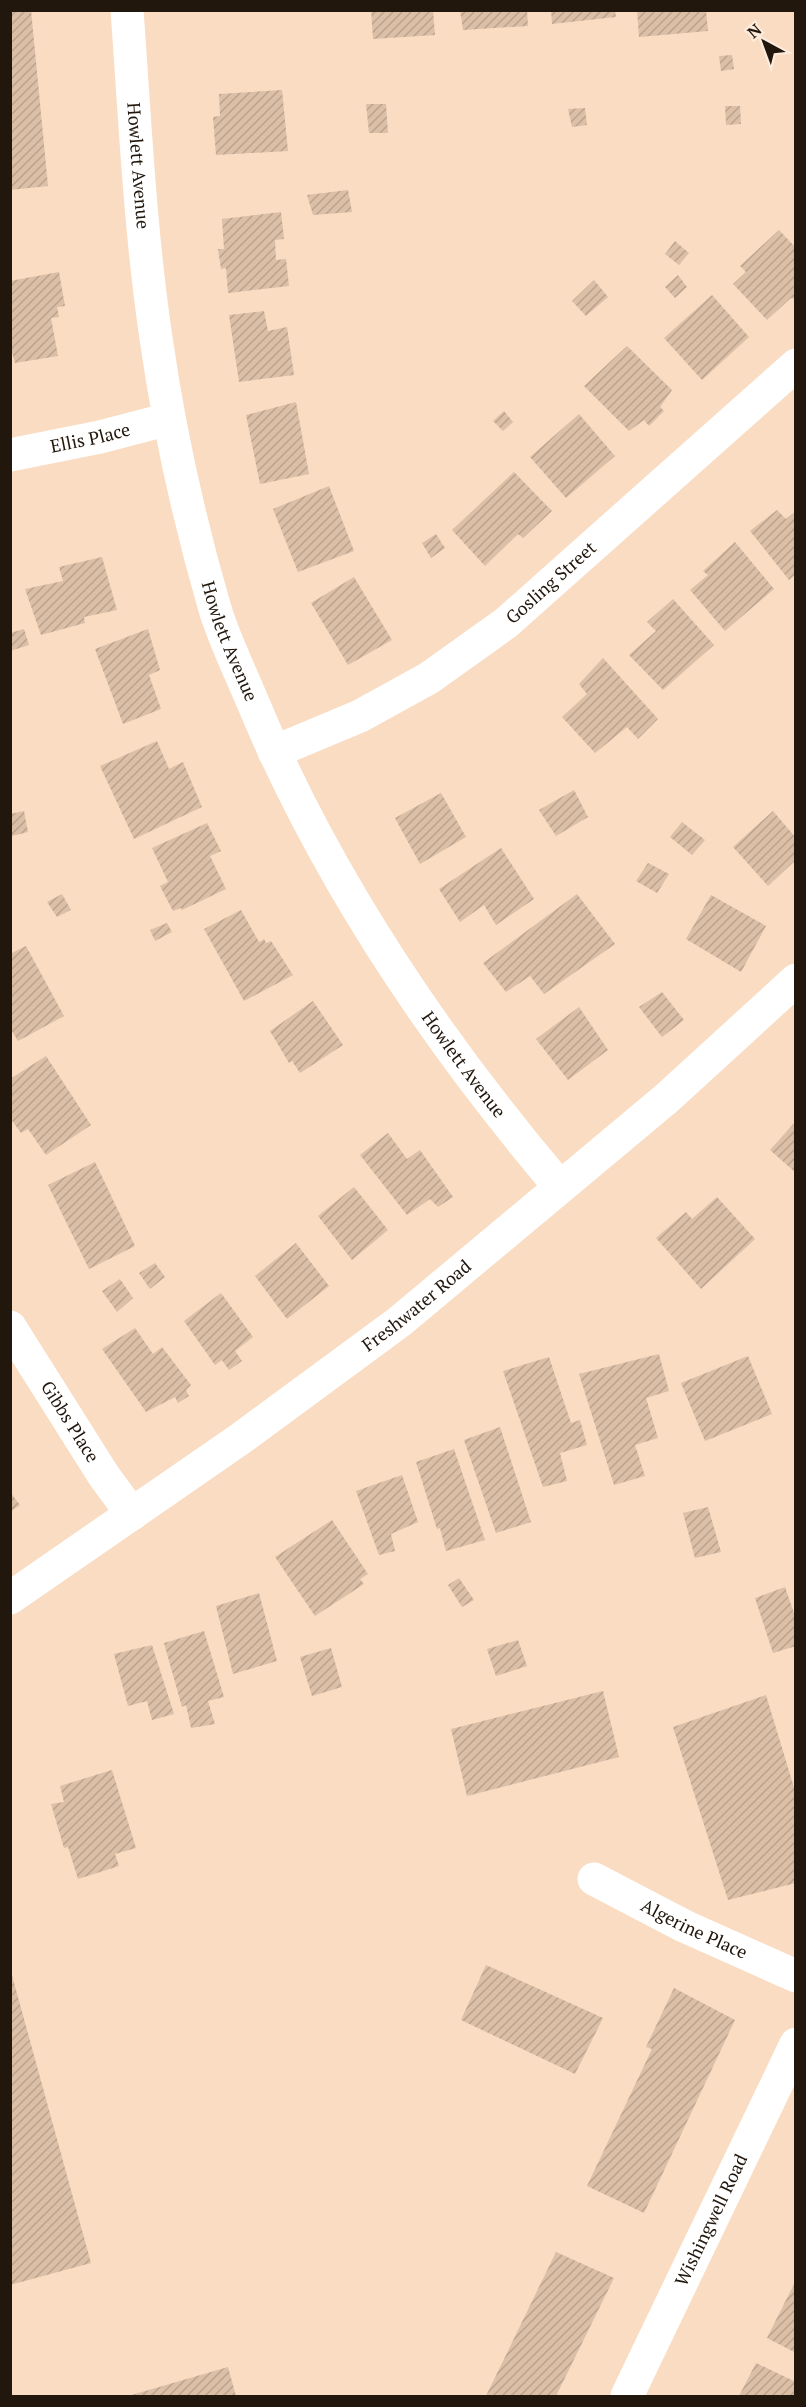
<svg xmlns="http://www.w3.org/2000/svg" width="806" height="2407" viewBox="0 0 806 2407" font-family="'PT Serif',serif">
<style>
.building{fill:url(#building-hatch)}
.lines{fill:none;stroke-linecap:round;stroke-linejoin:round}
.minor{stroke:#fff;stroke-width:33}
.secondary{stroke:#fff;stroke-width:33}
.labels{text-anchor:middle;stroke-width:4.5;stroke-linejoin:round;paint-order:stroke}
.street-label{font-size:18px;fill:#21170d;stroke:#fdebdc}
</style>
<defs>
<pattern id="building-hatch" width="6" height="6" patternUnits="userSpaceOnUse" patternTransform="scale(1.5)"><rect width="6" height="6" fill="#dbbfa6"/><path d="M-1 1l2-2M0 6l6-6M5 7l2-2" fill="none" stroke="#bca38e"/></pattern>
</defs>
<rect width="100%" height="100%" fill="#f9dcc2"/>
<g class="building">
<path d="M10,10H31L48,186L10,190Z"/>
<path d="M371,10H433L435,35L373,39Z"/>
<path d="M460,10H527L528,26L463,30Z"/>
<path d="M551,10H615L616,17L552,24Z"/>
<path d="M637,10H706L708,31L639,37Z"/>
<path d="M732,55L734,69L721,71L719,56Z"/>
<path d="M282,90L288,151L216,155L213,117L220,116L219,94Z"/>
<path d="M366,104H386L388,133H369Z"/>
<path d="M725,106H740L741,124L726,125Z"/>
<path d="M585,108L587,125L572,127L568,109Z"/>
<path d="M348,190L352,212L313,215L307,195Z"/>
<path d="M281,212L284,239L275,240L276,260L286,259L289,286L228,293L226,268L221,269L218,249H224L222,219Z"/>
<path d="M779,230L796,248V299L791,298L767,320L733,284L746,272L740,266Z"/>
<path d="M675,241L689,253L679,265L665,254Z"/>
<path d="M59,272L65,306L57,307L59,317L51,318L58,356L15,363L10,345V281Z"/>
<path d="M678,275L687,287L675,298L665,287Z"/>
<path d="M594,280L608,297L586,316L572,301Z"/>
<path d="M712,295L749,337L702,380L664,338Z"/>
<path d="M264,311L268,331L287,327L294,375L239,382L229,315Z"/>
<path d="M627,346L672,390L660,407L664,411L649,426L644,420L629,431L584,386Z"/>
<path d="M296,402L309,474L260,484L246,415Z"/>
<path d="M504,411L513,422L503,431L493,421Z"/>
<path d="M579,414L615,456L566,498L530,457Z"/>
<path d="M514,472L552,511L523,538L518,534L485,566L452,530Z"/>
<path d="M329,486L354,551L298,572L273,509Z"/>
<path d="M777,510L786,519L796,511V574L789,580L750,531Z"/>
<path d="M436,534L445,548L431,558L422,543Z"/>
<path d="M735,542L774,589L725,631L690,590L708,575L703,571Z"/>
<path d="M102,557L117,610L84,617L85,623L41,635L25,589L63,581L59,567Z"/>
<path d="M354,577L392,640L348,665L311,603Z"/>
<path d="M673,599L714,645L663,690L629,655L656,631L647,622Z"/>
<path d="M24,629L29,645L10,651V633Z"/>
<path d="M148,629L160,670L149,675L161,709L123,724L95,649Z"/>
<path d="M603,658L658,719L638,739L627,727L595,753L562,717L587,694L579,684Z"/>
<path d="M157,741L169,769L183,762L202,807L134,839L100,766Z"/>
<path d="M574,790L588,817L556,836L539,810Z"/>
<path d="M441,793L466,837L420,864L395,818Z"/>
<path d="M24,811L28,832L12,836L10,814Z"/>
<path d="M773,811L796,838V860L768,886L733,847Z"/>
<path d="M682,822L705,840L692,855L670,837Z"/>
<path d="M207,823L221,851L210,856L226,889L182,910L181,908L173,911L160,886L168,882L152,848Z"/>
<path d="M501,848L534,899L496,925L484,905L460,922L439,889Z"/>
<path d="M648,863L669,874L657,893L636,881Z"/>
<path d="M62,894L71,910L57,917L47,902Z"/>
<path d="M577,894L615,944L544,994L530,976L506,992L483,963Z"/>
<path d="M711,895L766,926L741,972L686,939Z"/>
<path d="M241,910L259,942L264,939L266,943L271,941L293,975L244,1001L204,929Z"/>
<path d="M167,923L172,932L155,941L150,930Z"/>
<path d="M26,946L64,1016L18,1041L10,1028V954Z"/>
<path d="M662,992L684,1020L662,1037L639,1007Z"/>
<path d="M313,1001L343,1045L300,1073L292,1061L289,1063L270,1031Z"/>
<path d="M579,1007L608,1050L568,1080L536,1039Z"/>
<path d="M46,1056L91,1125L46,1155L28,1129L21,1133L10,1118V1079Z"/>
<path d="M796,1121V1173L770,1150Z"/>
<path d="M388,1133L407,1159L420,1150L453,1197L438,1207L430,1199L407,1215L360,1155Z"/>
<path d="M95,1162L135,1246L89,1269L48,1185Z"/>
<path d="M354,1187L388,1230L352,1260L318,1216Z"/>
<path d="M717,1197L755,1239L701,1289L656,1238L686,1212L692,1219Z"/>
<path d="M296,1243L329,1286L287,1319L255,1276Z"/>
<path d="M155,1263L165,1277L150,1289L139,1273Z"/>
<path d="M120,1279L133,1298L117,1312L102,1291Z"/>
<path d="M221,1293L253,1337L235,1351L242,1361L229,1370L222,1360L215,1365L184,1321Z"/>
<path d="M135,1328L153,1354L162,1347L191,1385L186,1390L189,1396L178,1403L175,1397L146,1412L102,1349Z"/>
<path d="M659,1354L669,1391L646,1398L658,1438L635,1445L645,1476L614,1485L579,1374Z"/>
<path d="M748,1356L772,1414L705,1441L681,1383Z"/>
<path d="M549,1357L571,1423L580,1420L587,1445L560,1453L567,1481L543,1487L503,1371Z"/>
<path d="M500,1427L531,1522L496,1533L464,1440Z"/>
<path d="M454,1449L485,1540L446,1551L440,1528L437,1529L416,1462Z"/>
<path d="M402,1475L418,1522L391,1534L395,1551L379,1555L356,1491Z"/>
<path d="M10,1492L20,1505L10,1512Z"/>
<path d="M708,1507L721,1552L695,1558L683,1513Z"/>
<path d="M332,1520L368,1574L360,1579L364,1584L315,1616L275,1557Z"/>
<path d="M459,1578L474,1600L462,1607L448,1585Z"/>
<path d="M785,1587L796,1619V1646L773,1653L755,1598Z"/>
<path d="M259,1593L277,1661L233,1674L216,1606Z"/>
<path d="M204,1631L224,1697L208,1701L215,1724L191,1728L186,1705L182,1707L164,1643Z"/>
<path d="M518,1640L527,1666L496,1676L487,1649Z"/>
<path d="M152,1645L174,1714L152,1720L147,1701L128,1706L114,1654Z"/>
<path d="M331,1648L342,1687L312,1696L300,1657Z"/>
<path d="M603,1691L619,1757L467,1796L451,1729Z"/>
<path d="M766,1695L796,1794V1883L728,1900L673,1727Z"/>
<path d="M112,1770L136,1848L115,1854L119,1866L78,1879L68,1847L64,1848L51,1804L64,1802L60,1786Z"/>
<path d="M486,1965L603,2018L575,2074L461,2020Z"/>
<path d="M10,1968L91,2263L10,2285Z"/>
<path d="M674,1988L735,2020L644,2213L587,2186L652,2049L646,2047Z"/>
<path d="M556,2252L614,2278L556,2396H486Z"/>
<path d="M796,2280V2353L767,2338Z"/>
<path d="M756,2363L796,2382V2396H739Z"/>
<path d="M228,2367L236,2396H128Z"/>
</g>
<g class="lines">
<g class="minor">
<path id="s1" d="M127,10C135,120 140,230 156,338C169,429 189,520 215,609C224,639 239,669 251,698C325,877 435,1040 560,1187"/>
<path id="s2" d="M10,455L100,437L169,419"/>
<path id="s3" d="M274,752L360,716L429,678L506,623L796,365"/>
<path id="s4" d="M10,1327L104,1476L132,1514"/>
<path id="s5" d="M594,1879L684,1926L796,1976"/>
<path id="s6" d="M627,2396L796,2044"/>
</g>
<path class="secondary" id="s7" d="M10,1598L240,1439L399,1322L667,1098L796,980"/>
</g>
<g class="labels">
<g class="street-label">
<text dy="6" stroke="none"><textPath href="#s1" startOffset="156">Howlett Avenue</textPath></text>
<text dy="6" stroke="none"><textPath href="#s2" startOffset="82">Ellis Place</textPath></text>
<text dy="6" stroke="none"><textPath href="#s3" startOffset="327">Gosling Street</textPath></text>
<text dy="6" stroke="none"><textPath href="#s1" startOffset="642">Howlett Avenue</textPath></text>
<text dy="6" stroke="none"><textPath href="#s1" startOffset="1128">Howlett Avenue</textPath></text>
<text dy="6" stroke="none"><textPath href="#s7" startOffset="501">Freshwater Road</textPath></text>
<text dy="6" stroke="none"><textPath href="#s4" startOffset="112">Gibbs Place</textPath></text>
<text dy="6" stroke="none"><textPath href="#s5" startOffset="112">Algerine Place</textPath></text>
<text dy="6" stroke="none"><textPath href="#s6" startOffset="195">Wishingwell Road</textPath></text>
</g>
</g>
<rect width="806" height="2407" fill="none" stroke="#21170d" stroke-width="24"/>
<g transform="translate(764 42) rotate(319)" stroke="#fdebdc" stroke-width="4.5" paint-order="stroke">
<path d="M0-4.5L10 22L0 15L-10 22Z" fill="#21170d"/>
<text y="-9" font-size="16" font-weight="bold" text-anchor="middle" fill="#21170d">N</text>
</g>
</svg>
